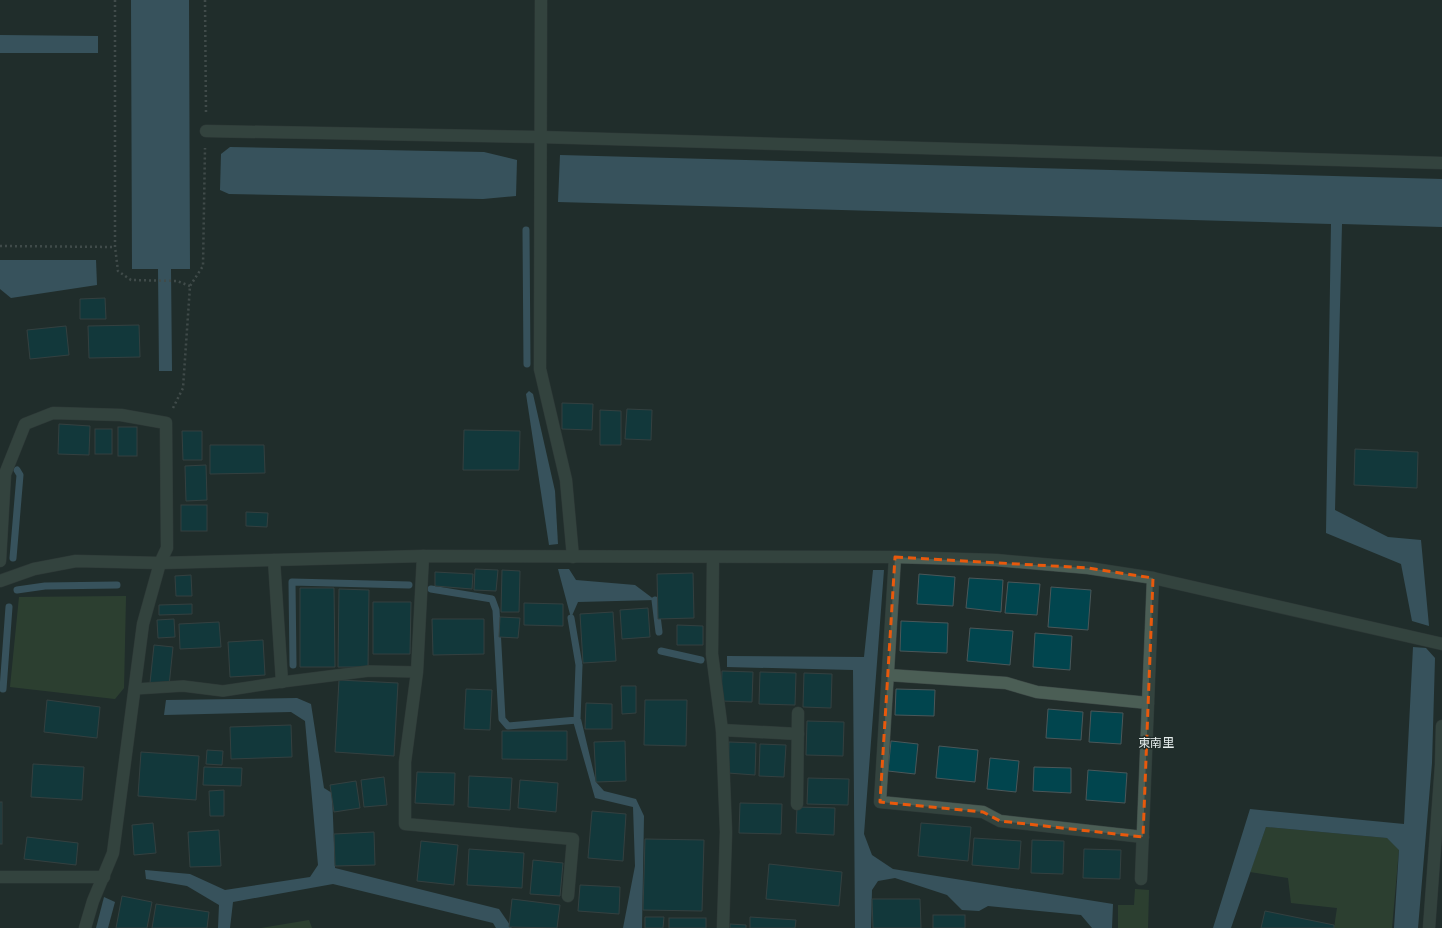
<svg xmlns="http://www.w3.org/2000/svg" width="1442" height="928" viewBox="0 0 1442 928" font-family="'Source Sans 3','Noto Sans JP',sans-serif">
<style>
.green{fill:#3a5637}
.water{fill:#527f97}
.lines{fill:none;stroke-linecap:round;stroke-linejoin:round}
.stream{stroke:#527f97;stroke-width:7}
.building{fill:#01454e;stroke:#4a5759}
.service-casing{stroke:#3d4846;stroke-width:12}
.minor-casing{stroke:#3d4846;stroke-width:13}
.path{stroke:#66706f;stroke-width:2.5;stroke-dasharray:2 3;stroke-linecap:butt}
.service{stroke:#4b5e55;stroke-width:11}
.minor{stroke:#4b5e55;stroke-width:12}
.marked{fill:none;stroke:#e8590c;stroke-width:3;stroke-dasharray:8 5;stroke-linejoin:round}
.labels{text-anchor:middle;stroke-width:3;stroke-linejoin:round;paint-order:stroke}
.neighbourhood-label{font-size:12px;fill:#e6eeed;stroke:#212d2b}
</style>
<rect width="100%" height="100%" fill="#212d2b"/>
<g class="green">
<path d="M126,596L124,688L115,699L10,687L19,597Z"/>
<path d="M1266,827L1387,838L1399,849L1392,928H1334L1337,908L1291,903L1288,878L1250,872Z"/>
<path d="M1135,889L1149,890L1148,928H1118V905H1134Z"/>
<path d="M309,920L312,928H261Z"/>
</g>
<g class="water">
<path d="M131,0H189L190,269H171L172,371H159L158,269H132Z"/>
<path d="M0,35L98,36V53H0Z"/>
<path d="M230,147L484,152L517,160L516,196L483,199L229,194L220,190L221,154Z"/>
<path d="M560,155L1442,179V227L1342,224L1335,510L1388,537L1421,540L1429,626L1412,621L1401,564L1326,533L1331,224L558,202Z"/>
<path d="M0,260H96L97,285L11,298L0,289Z"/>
<path d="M529,391L533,394L555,491L558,544L549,545L526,394Z"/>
<path d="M558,569H569L576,580L635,585L655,600L578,602L571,618Z"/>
<path d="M873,570H884L864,834L872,855L893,869L1113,904L1112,928H1092L1081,915L988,906L979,911L962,910L947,895L895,878L878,881L872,890L871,928H855L853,670L727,667V656L864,657Z"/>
<path d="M1413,647L1426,648L1435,658L1432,763L1418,928H1394L1399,850L1387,838L1266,827L1231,928H1213L1250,809L1404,824Z"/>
<path d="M297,698L311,704L324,788L332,793L335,868L499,909L512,928H496L493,923L333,884L233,902L230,928H218L219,905L187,886L146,879L145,870L190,874L225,890L310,877L318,865L305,721L291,712L164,715L166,700Z"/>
<path d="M581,719L596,782L604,791L636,799L644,816L642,928H623L635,866L633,807L595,798L573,721Z"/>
<path d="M104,897L115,902L108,928H96Z"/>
</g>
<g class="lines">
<g class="stream">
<path d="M526,230L527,364"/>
<path d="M13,558L20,475L17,470"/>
<path d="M431,589L492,599L496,610L502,719L508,726L577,720L579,665L571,618"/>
<path d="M17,590L45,586L117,585"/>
<path d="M655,600L659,632"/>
<path d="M661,651L701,660"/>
<path d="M293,665L292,582L409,585"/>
<path d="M3,689L9,607"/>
</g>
</g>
<g class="building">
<path d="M105,298L106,319H80V299Z"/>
<path d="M139,325L140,357L89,358L88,326Z"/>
<path d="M66,326L69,355L30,359L27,330Z"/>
<path d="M562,403L593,404L592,430L562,429Z"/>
<path d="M627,409L652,410L651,440L625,439Z"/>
<path d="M600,410L621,411V445H600Z"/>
<path d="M59,424L90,426L89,455L58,454Z"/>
<rect x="118" y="427" width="19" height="29"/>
<rect x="95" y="429" width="17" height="25"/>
<path d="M464,430L520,431L519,470H463Z"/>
<path d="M182,431H202V460H183Z"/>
<path d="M210,445H264L265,473L210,474Z"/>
<path d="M1355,449L1418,452L1417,488L1354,485Z"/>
<path d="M206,465L207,500L186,501L185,466Z"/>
<rect x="181" y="505" width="26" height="26"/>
<path d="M246,512L268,513L267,527L246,526Z"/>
<path d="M475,569L498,570L496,591L474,590Z"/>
<path d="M502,570L520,571L519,612H501Z"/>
<path d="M435,572L473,574L472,589L435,586Z"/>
<path d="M693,573L694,618L658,619L657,574Z"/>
<path d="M919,574L955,577L953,606L917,604Z"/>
<path d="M191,575L192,596H176L175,576Z"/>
<path d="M969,578L1003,580L1001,612L966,608Z"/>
<path d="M1008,582L1040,584L1037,615L1005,613Z"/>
<path d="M1051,587L1091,590L1088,630L1048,627Z"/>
<path d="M300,588H334L335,667H300Z"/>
<path d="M339,589L369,590L368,667H338Z"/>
<path d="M373,602H411L410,654H373Z"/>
<path d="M524,603L563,604V626L524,625Z"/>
<path d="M192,604V614L159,615V605Z"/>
<path d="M648,608L650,637L622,639L620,610Z"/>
<path d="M613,612L616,661L583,663L580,614Z"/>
<path d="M500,617L520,618L518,638L499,637Z"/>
<path d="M174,619L175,637L158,638L157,620Z"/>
<path d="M432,619H484V654L433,655Z"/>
<path d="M901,621L948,623L947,653L900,651Z"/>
<path d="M219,622L221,647L180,649L179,624Z"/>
<path d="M677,625L703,626V645H677Z"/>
<path d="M970,628L1013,631L1010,665L967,661Z"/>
<path d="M1035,633L1072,636L1070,670L1033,667Z"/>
<path d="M263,640L265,675L230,677L228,642Z"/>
<path d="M154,645L173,647L169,686L150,683Z"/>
<path d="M722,671L753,672L752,702L721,701Z"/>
<path d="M760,672L796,673L795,705L759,704Z"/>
<path d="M804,673L832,674L831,708L803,707Z"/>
<path d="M339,680L398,683L394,756L335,752Z"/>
<path d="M621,686H636V713L622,714Z"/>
<path d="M466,689L492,690L490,730L464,729Z"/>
<path d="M896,689L935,690L934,716L895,715Z"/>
<path d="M47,700L100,707L97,738L44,732Z"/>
<path d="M645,700H687L686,746L644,745Z"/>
<path d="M586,703L612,704V729H585Z"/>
<path d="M1048,709L1083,712L1081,740L1046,738Z"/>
<path d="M1091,711L1123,713L1121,744L1089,742Z"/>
<path d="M807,721L844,722L843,756L806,755Z"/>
<path d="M291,725L292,757L231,759L230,727Z"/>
<path d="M502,731H567V760L502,759Z"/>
<path d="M625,741L626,781L596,782L594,742Z"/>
<path d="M891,741L918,744L915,774L888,771Z"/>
<path d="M729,742L756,743L755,775L728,773Z"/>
<path d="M760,744L786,745L784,777L759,776Z"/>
<path d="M939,746L978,750L975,782L936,778Z"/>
<path d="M207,750L223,751L222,765L206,764Z"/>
<path d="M141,752L199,756L196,800L138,796Z"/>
<path d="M990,758L1019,761L1016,792L987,789Z"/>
<path d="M33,764L84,767L82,800L31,797Z"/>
<path d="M204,767L242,768L241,786L203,785Z"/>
<path d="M1034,767L1071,768V793L1033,791Z"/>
<path d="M1088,770L1127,773L1125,803L1086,800Z"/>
<path d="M417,772L455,773L454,805L415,803Z"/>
<path d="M469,776L512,778L510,810L468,807Z"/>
<path d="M384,777L387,805L364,807L361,780Z"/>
<path d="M808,778L849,779L848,805L807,804Z"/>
<path d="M520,780L558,783L556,812L518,808Z"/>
<path d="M356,781L360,808L334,812L330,785Z"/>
<path d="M224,790V816H210L209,791Z"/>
<rect x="0" y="802" width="2" height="42"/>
<path d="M740,803L782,804L781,834L739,833Z"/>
<path d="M797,807L835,808L834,835L796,833Z"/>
<path d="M592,811L626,814L623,861L588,858Z"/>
<path d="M153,823L156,853L134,855L132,825Z"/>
<path d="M921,823L971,827L968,861L918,856Z"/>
<path d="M219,830L221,866L190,867L188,832Z"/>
<path d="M374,832L375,865L335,866L334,834Z"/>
<path d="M27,837L78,843L76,865L24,859Z"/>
<path d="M974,838L1021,841L1019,869L972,865Z"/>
<path d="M645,839L704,840L702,911L643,910Z"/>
<path d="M1032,840L1064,841L1063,874L1031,873Z"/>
<path d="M421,841L458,845L454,885L417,881Z"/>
<path d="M469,849L524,853L522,888L467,885Z"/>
<path d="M1084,849L1121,850L1120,879L1083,878Z"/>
<path d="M533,860L563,863L560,896L530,894Z"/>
<path d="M769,864L842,872L839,906L766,899Z"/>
<path d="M580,885L620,887L619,914L578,911Z"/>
<path d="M122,896L152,902L147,928H116Z"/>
<path d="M512,899L560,905L557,928L509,927Z"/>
<path d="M872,899H920L921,928H873Z"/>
<path d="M156,904L209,912L207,928H152Z"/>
<path d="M1265,911L1334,925V928H1261Z"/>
<rect x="933" y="915" width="32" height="13"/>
<path d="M645,917H664L663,928H645Z"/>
<path d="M750,917L796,920L795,928H750Z"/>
<rect x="669" y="918" width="37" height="10"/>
<path d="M730,924L746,925V928H730Z"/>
</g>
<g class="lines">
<defs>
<path id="service" d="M135,689L183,686L223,691L282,682L369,671L417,672"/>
<g id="minor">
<path d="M541,0L540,369L566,480L573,557"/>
<path d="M206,131L540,137L1442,163"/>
<path d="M423,556L417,672L405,762V824L573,839L568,896"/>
<path d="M713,557L712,654L722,730L726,832L723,928"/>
<path d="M895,557L880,802L983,812L1000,821L1143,837"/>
<path d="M274,560L282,682"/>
<path d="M0,561L5,474L25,424L53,413L121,415L166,423L167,548L160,563L143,624L113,853L93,901L85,928"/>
<path d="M0,581L34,569L76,561L160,563L423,556L895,557L996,560L1088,568L1153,578L1442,644"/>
<path d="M888,675L1006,683L1037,692L1148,703"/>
<path d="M722,730L798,734"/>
<path d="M797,804L798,713"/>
<path d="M0,877H104"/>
<path d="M1141,879L1153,578"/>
<path d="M1429,928L1441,765L1442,726"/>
</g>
</defs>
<use href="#service" class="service-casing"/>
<use href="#minor" class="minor-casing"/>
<g class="path">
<path d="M115,0V247L118,271L131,280L177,281L190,286"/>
<path d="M205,0L206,113"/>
<path d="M0,246L115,247"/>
<path d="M173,408L183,388L190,286L203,266L205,148"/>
</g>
<use href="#service" class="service"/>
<use href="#minor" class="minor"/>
</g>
<path d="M0 0H1442V928H0ZM895,557L1088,568L1153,578L1143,837L1000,821L983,812L880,802Z" fill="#212d2b" fill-opacity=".55" fill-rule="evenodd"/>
<path class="marked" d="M895,557L1088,568L1153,578L1143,837L1000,821L983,812L880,802Z"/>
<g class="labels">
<g class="neighbourhood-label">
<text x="1156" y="747">東南里</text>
</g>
</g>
</svg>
